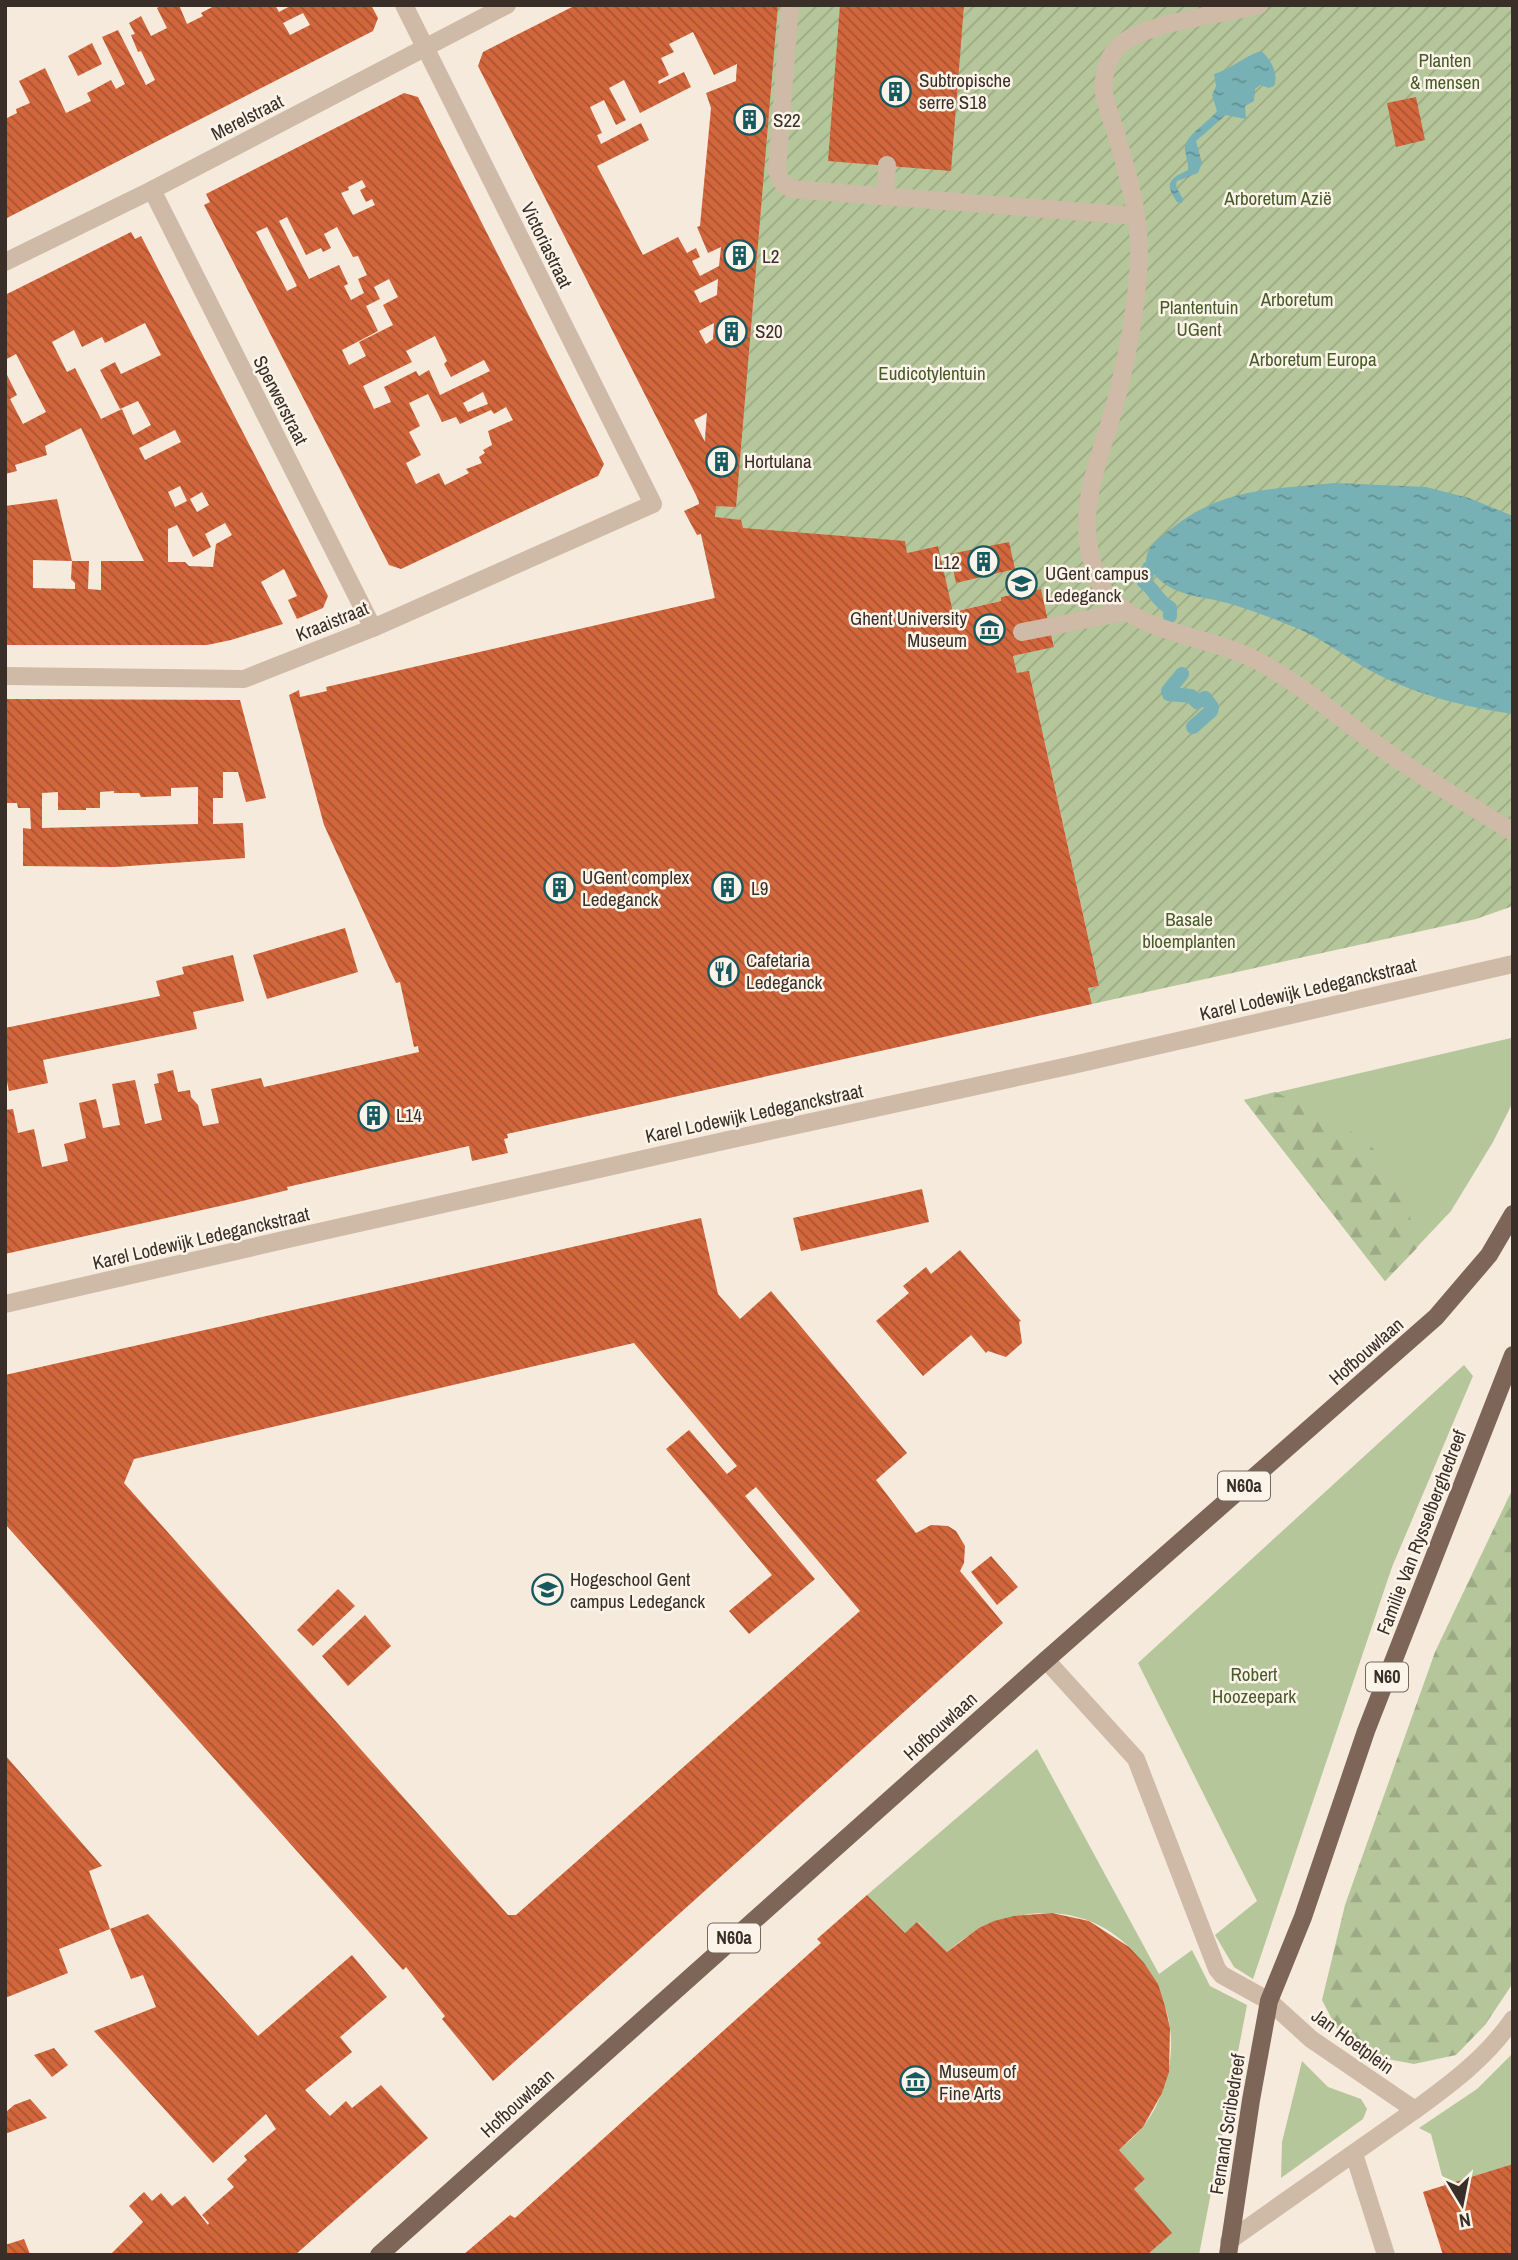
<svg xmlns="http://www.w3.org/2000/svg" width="1518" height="2260" viewBox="0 0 1518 2260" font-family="'Archivo Narrow',sans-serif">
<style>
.green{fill:#b5c69a}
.forest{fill:url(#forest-firs)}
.garden{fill:url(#garden-furrows)}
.water{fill:url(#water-ripples)}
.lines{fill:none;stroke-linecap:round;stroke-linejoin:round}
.stream{stroke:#77b0b5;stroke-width:14}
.building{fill:url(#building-back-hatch);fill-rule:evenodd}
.service{stroke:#cebaa6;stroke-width:18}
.pedestrian{stroke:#cebaa6;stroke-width:18}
.minor{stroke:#cebaa6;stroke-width:18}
.primary{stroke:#7d6557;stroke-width:18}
.labels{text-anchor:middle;stroke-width:5;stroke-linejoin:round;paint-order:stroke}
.shield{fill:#fcf4e9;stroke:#746962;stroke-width:2}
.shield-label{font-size:18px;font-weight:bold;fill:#3a2e28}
.park-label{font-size:19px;fill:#465b29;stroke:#fcf4e9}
.poi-label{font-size:19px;fill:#3a2e28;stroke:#fcf4e9;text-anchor:start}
.street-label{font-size:19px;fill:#3a2e28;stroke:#fcf4e9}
</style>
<defs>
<pattern id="forest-firs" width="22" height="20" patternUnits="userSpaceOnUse" patternTransform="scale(1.75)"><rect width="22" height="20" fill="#b5c69a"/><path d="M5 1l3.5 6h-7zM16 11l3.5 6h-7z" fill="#9caa85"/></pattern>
<pattern id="garden-furrows" width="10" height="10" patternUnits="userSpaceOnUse" patternTransform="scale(1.75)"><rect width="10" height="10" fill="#b5c69a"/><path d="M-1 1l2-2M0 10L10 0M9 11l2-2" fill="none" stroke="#9caa85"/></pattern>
<pattern id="water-ripples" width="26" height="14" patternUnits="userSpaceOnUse" patternTransform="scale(1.75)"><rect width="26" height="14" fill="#77b0b5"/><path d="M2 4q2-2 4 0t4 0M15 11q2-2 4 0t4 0" fill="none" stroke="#639093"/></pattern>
<pattern id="building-back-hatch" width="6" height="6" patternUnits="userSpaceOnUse" patternTransform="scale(1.75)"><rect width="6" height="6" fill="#d2663c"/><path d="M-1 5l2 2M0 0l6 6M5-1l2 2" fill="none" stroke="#ab5432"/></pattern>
</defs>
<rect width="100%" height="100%" fill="#f5eadc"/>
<g class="green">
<path d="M1511,1038L1513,1039V1102L1493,1142L1451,1211L1385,1281L1244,1100Z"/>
<path d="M1464,1365L1473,1376L1392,1567L1253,1979L1234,1967L1215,1935L1257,1901L1138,1663Z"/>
<path d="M1037,1749L1159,1974L1192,1950L1210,1986L1247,2005L1199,2255H1147L1171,2233L1134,2189L1145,2179L1119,2150C1127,2143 1135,2136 1142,2128C1152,2116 1160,2100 1164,2085C1178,2047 1171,2002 1146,1969C1141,1963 1136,1955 1130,1948C1078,1895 998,1907 947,1952L918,1922L905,1933L867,1895Z"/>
<path d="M1513,2053V2164L1445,2187L1431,2134L1419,2128L1477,2089Z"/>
<path d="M1302,2061L1328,2087L1361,2099L1367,2109L1363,2119L1281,2178L1282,2142Z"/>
</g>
<g class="forest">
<path d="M1275,1092C1301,1105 1344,1123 1366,1142C1396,1167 1411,1210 1417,1248L1385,1281L1244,1100Z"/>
<path d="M1513,1488V1983L1485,2025L1456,2055L1414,2064L1387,2059L1358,2048L1337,2029L1322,2000L1345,1905L1435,1652Z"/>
</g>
<path class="garden" d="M712,5H1513V906L1476,919L1092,1004L1088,988L1099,986L1030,676L1017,673L1013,656L1054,646L1041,589L1001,597V601L953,612L937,546L715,599L701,535L699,504L696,495L700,493L738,56Z"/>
<g class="water">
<path d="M1261,51C1271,59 1279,74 1274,86L1269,88L1260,85L1255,89L1254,101L1245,106L1246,119L1226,115L1196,141L1202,163L1198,173L1177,181L1176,186L1183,199L1182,203L1177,202C1164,183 1169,179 1188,170C1189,161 1184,154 1185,147C1186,135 1210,121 1217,111L1212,95L1216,86L1214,74C1232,69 1244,56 1261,51Z"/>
<path d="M1335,483L1426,487L1469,498L1513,516V714C1464,707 1413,694 1369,670C1346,657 1324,640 1299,629C1278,620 1256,612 1234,605C1199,594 1166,599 1146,562C1147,545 1158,539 1171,529C1221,488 1274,489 1335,483Z"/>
</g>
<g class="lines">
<g class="stream">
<path d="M1149,568L1144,582C1156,591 1155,599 1170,608V616"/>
<path d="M1182,674L1168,691L1169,694L1191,696L1197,702L1205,698L1212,707L1211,711L1193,727"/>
</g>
</g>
<g class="building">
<path d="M162,5H179L187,24L203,16L201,13L216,5H275L279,12L292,5H371L378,18L373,31L5,219V114L7,118L17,113L16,109L30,103L19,81L45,68L66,113L91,101L87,93L111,80L116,89L125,84L102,37L118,30L146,85L155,80L141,51L138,52L131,35L135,34L129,23L141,16L151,36L167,28L157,8ZM303,13L310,25L290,35L283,23Z"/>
<path d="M576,5H778L736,507L716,506L715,517L741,520L743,528L905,541L907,553L938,546L953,612L1001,601V597L1041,589L1054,647L1013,656L1017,673L1029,671L1030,676L1099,986L1088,988L1092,1004L507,1134L508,1138L504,1139L508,1153L472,1161L469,1146L287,1187L288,1190L238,1202L5,1254V1110L13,1109L18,1133L34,1129L42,1167L68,1161L64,1144L86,1138L79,1103L96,1099L103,1128L120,1125L112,1084L135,1080L145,1124L162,1120L154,1084L159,1083L157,1074L173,1070L178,1092L190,1090L191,1097L198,1105L203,1126L219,1123L211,1089L261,1078L264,1087L419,1052L418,1046L414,1047L400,982L396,983L324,825L289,695L299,690L300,697L327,691L326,687L715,598L701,534L697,535L684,511L699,504V501L478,66L483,52ZM693,32L714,75L737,64L736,81L706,93L711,108L700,226L697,227L708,253L721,247L719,266L700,276L692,261L700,257L696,248L687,253L678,237L643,255L597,166L649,140L641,123L601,144L597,135L602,133L590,107L604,100L616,125L626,120L609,88L624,80L640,113L691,87L684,72L659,84L658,81L669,75L661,58L674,52L669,44ZM718,279L717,295L700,303L694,291ZM714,323L713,339L706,344L699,331ZM707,413L705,442L694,420Z"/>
<path d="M840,5H964L951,171L828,161Z"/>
<path d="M92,43L102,64L78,76L68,56Z"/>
<path d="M404,93L418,97L604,464L598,476L401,569L389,565L204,205L210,202L206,194ZM362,180L366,187L360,190L366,202L372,199L375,205L353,215L341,193L349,190L348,187ZM287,217L306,255L321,248L323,252L331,248L324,234L337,227L353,257L358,256L367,275L358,279L364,293L351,300L344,286L348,284L339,265L309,279L279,221ZM267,227L297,286L287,291L256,232ZM389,279L398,297L383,305L393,325L359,342L366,356L349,365L342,350L378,331L366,306L380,299L374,287ZM435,336L447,361L444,364L451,377L484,360L490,371L440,395L429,370L419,376L416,371L384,387L391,402L374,409L363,386L412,362L406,351ZM483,392L488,404L468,412L463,403ZM428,394L442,422L456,417L460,424L491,410L494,414L506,407L513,420L488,431L492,445L483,450L485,453L479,457L482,463L466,469L469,473L445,485L439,473L416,484L406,463L421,455L409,432L420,426L409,403Z"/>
<path d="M1416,97L1425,140L1396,147L1387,103Z"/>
<path d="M131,232L135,239L141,236L328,596L323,608L297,619L288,600L297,596L284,569L261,582L283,624L231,640L207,645H5V506L57,499L72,561L33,560V588L75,589V583L71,579L72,561H89L88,589L101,590V561H144L81,428L45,446L47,455L15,465L17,471L5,474V371L17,395L10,399L23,424L46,412L16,354L5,360V295ZM145,323L161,355L121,374L115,362L100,370L120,409L138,401L151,425L133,435L122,409L101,419L75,368L67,372L52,342L74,330L82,347L102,337L105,343ZM175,430L181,442L145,460L139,448ZM180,486L187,501L175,507L168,492ZM202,492L209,505L197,512L190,499ZM225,523L232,535L216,544L213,567L189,566L185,562H168V529L177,525L193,557L211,547L205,534Z"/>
<path d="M1009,542L1015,569L956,583L950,554Z"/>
<path d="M5,699L240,700L266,798L246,802L238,772H223V798H213V824L243,823L245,858L115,867L23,866V828L31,829L30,808H18L17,803H5ZM198,787V824L42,828V793L58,792V810H86V808H100V792L114,791V793H139L141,797L171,796V788Z"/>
<path d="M345,928L358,972L267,999L253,955Z"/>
<path d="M233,955L244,1001L193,1012L197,1029L43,1060L48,1083L9,1091L5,1073V1028L160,996L156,981L184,974L182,967Z"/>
<path d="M922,1189L929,1222L801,1251L793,1218Z"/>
<path d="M701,1218L718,1294L740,1319L771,1291L907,1453L876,1480L916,1533L931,1525L948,1526L956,1531L965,1546L964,1563L960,1571L1003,1623L493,2081L442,2019L445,2016L406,1967L403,1970L5,1524V1375ZM634,1343L737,1466L727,1474L689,1430L666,1449L772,1575L729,1611L749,1634L815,1579L745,1496L756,1487L860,1611L516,1915H508L124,1483L134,1459Z"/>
<path d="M960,1250L1021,1321L1019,1322L1022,1343L1006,1357L988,1351L986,1353L971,1335L923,1376L876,1321L909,1293L903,1286L926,1267L931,1274Z"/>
<path d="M991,1556L1018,1587L997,1605L971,1572Z"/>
<path d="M338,1589L355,1606L313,1646L297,1630Z"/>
<path d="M365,1615L391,1646L348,1686L322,1656Z"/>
<path d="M5,1755L102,1866L89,1871L110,1929L148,1914L258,2036L352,1955L387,1997L340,2037L352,2052L305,2090L330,2116L346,2101L352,2108L381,2085L428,2138L295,2255H110L143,2222L129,2206L144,2192L152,2201L161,2193L172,2206L185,2196L208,2225L209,2223L202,2215L234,2187L227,2179L247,2160L244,2156L276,2129L266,2114L213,2163L94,2031L156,2007L143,1975L131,1979L110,1929L59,1949L68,1973L5,1998Z"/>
<path d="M867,1895L905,1933L917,1922L947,1952L979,1928L994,1921L1014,1916L1052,1913L1089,1921L1129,1947L1144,1963L1158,1984L1165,2006L1170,2028L1169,2072L1162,2093L1143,2127L1119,2150L1145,2179L1134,2189L1172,2233L1147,2255H463L510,2215L515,2218L821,1943L817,1939Z"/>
<path d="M54,2048L68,2065L52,2077L34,2055Z"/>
<path d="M30,2099L47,2118L5,2134V2113L14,2105Z"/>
<path d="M1513,2164V2255H1443L1423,2192Z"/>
<path d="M24,2239L30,2254L5,2255V2245Z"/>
</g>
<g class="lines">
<g class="service">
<path d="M790,5L777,169C779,179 782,184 791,189L1136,216"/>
<path d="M1259,5C1225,15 1139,22 1117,48C1107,59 1102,78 1104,93C1106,106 1112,120 1116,133C1127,173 1140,214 1139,255C1138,302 1128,352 1117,397C1104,449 1078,499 1090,554C1093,567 1097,581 1105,592C1135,632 1205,636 1250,657C1296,680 1336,715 1377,745C1421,776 1467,804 1513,832"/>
<path d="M885,197L887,165"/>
<path d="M1022,632L1125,612"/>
<path d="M1046,1660L1136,1759L1217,1969L1222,1975L1269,2001"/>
</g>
<g class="pedestrian">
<path d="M310,1234L728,1140"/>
<path d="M1415,2110C1452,2083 1487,2057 1513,2019"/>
</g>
<g class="minor">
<path d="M152,190L373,628"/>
<path d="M5,262L152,190L507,5"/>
<path d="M5,676L244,679L373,628L653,504L404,5"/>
<path d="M728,1140L1073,1065L1513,964"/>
<path d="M5,1304L310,1234"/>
<path d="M1354,2154L1386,2255"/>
<path d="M1229,2241L1415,2110L1311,2039L1269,2001"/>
</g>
<g class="primary">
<path d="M379,2255L1046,1660L1436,1317L1489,1255L1513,1214"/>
<path d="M1228,2255L1251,2100L1269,2001L1303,1917L1366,1731L1513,1355"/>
</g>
</g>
<defs>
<symbol id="building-ring" viewBox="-11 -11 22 22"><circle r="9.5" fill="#fcf4e9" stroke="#185960" stroke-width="1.5"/><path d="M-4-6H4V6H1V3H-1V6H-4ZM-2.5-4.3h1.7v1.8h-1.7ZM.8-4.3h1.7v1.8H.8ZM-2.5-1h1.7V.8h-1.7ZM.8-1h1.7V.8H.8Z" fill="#185960"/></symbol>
<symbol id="university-ring" viewBox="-11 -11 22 22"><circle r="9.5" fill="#fcf4e9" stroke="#185960" stroke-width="1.5"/><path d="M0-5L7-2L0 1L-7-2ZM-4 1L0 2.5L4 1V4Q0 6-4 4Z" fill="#185960"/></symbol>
<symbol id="museum-ring" viewBox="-11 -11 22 22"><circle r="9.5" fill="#fcf4e9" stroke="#185960" stroke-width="1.5"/><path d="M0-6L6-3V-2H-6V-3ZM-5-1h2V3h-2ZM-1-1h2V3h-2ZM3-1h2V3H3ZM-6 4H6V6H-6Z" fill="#185960"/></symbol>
<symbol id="restaurant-ring" viewBox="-11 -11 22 22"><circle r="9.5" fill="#fcf4e9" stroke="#185960" stroke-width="1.5"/><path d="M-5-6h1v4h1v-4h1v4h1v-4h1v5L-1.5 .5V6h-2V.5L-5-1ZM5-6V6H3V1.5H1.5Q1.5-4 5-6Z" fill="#185960"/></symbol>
</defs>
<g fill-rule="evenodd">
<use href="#building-ring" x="878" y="74" width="35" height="35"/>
<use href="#building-ring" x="732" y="102" width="35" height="35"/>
<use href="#building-ring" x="722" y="238" width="35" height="35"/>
<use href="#building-ring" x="714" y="314" width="35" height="35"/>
<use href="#building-ring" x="704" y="444" width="35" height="35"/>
<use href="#building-ring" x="966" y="544" width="35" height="35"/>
<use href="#university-ring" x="1004" y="566" width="35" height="35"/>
<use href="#museum-ring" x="972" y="612" width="35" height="35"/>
<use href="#building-ring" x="542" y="870" width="35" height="35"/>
<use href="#building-ring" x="710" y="870" width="35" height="35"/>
<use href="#restaurant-ring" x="706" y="954" width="35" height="35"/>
<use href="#building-ring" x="356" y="1098" width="35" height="35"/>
<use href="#university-ring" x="530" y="1572" width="35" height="35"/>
<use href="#museum-ring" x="898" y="2064" width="35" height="35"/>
</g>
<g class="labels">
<g class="shield">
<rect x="1218" y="1471.5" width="52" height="29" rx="5"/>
<rect x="1366" y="1662.5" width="42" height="29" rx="5"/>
<rect x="708" y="1923.5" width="52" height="29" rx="5"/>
</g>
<g class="shield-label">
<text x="1244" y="1492">N60a</text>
<text x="1387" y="1683">N60</text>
<text x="734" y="1944">N60a</text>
</g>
<g class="park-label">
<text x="1445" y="67">Planten<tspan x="1445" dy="22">&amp; mensen</tspan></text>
<text x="1278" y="205">Arboretum Azië</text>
<text x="1297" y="306">Arboretum</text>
<text x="1199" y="314">Plantentuin<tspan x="1199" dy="22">UGent</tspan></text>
<text x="1313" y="366">Arboretum Europa</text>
<text x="932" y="380">Eudicotylentuin</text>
<text x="1189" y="926">Basale<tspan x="1189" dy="22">bloemplanten</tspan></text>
<text x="1254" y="1681">Robert<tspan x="1254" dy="22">Hoozeepark</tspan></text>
</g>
<g class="poi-label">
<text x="919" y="87">Subtropische<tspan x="919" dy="22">serre S18</tspan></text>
<text x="773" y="127">S22</text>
<text x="762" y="263">L2</text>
<text x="755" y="338">S20</text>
<text x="744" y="468">Hortulana</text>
<text x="960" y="569" text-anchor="end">L12</text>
<text x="1045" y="580">UGent campus<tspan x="1045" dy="22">Ledeganck</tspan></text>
<text x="967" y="625" text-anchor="end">Ghent University<tspan x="967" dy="22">Museum</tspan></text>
<text x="582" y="884">UGent complex<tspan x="582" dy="22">Ledeganck</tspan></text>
<text x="751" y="895">L9</text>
<text x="746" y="967">Cafetaria<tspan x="746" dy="22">Ledeganck</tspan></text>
<text x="396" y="1122">L14</text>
<text x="570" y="1586">Hogeschool Gent<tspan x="570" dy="22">campus Ledeganck</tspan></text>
<text x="939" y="2078">Museum of<tspan x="939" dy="22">Fine Arts</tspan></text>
</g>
<g class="street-label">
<text transform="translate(247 117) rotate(-27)" y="7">Merelstraat</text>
<text transform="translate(547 245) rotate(64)" y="7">Victoriastraat</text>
<text transform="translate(281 400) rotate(63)" y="7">Sperwerstraat</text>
<text transform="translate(332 621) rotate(-22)" y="7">Kraaistraat</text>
<text transform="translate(1308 989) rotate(-13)" y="7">Karel Lodewijk Ledeganckstraat</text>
<text transform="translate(754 1113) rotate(-12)" y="7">Karel Lodewijk Ledeganckstraat</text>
<text transform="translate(201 1238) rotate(-13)" y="7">Karel Lodewijk Ledeganckstraat</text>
<text transform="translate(1366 1351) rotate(-41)" y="7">Hofbouwlaan</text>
<text transform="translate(1421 1532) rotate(-69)" y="7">Familie Van Rysselberghedreef</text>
<text transform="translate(940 1726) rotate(-42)" y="7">Hofbouwlaan</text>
<text transform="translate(1353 2041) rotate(36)" y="7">Jan Hoetplein</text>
<text transform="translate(517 2103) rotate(-42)" y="7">Hofbouwlaan</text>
<text transform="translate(1227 2124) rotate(-81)" y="7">Fernand Scribedreef</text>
</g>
</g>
<rect width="1518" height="2260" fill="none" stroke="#3a2e28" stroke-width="14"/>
<g transform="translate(1462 2204) rotate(170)" stroke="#fcf4e9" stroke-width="5" paint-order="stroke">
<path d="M0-5L12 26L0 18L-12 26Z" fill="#3a2e28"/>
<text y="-10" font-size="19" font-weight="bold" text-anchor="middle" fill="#3a2e28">N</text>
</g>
</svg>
